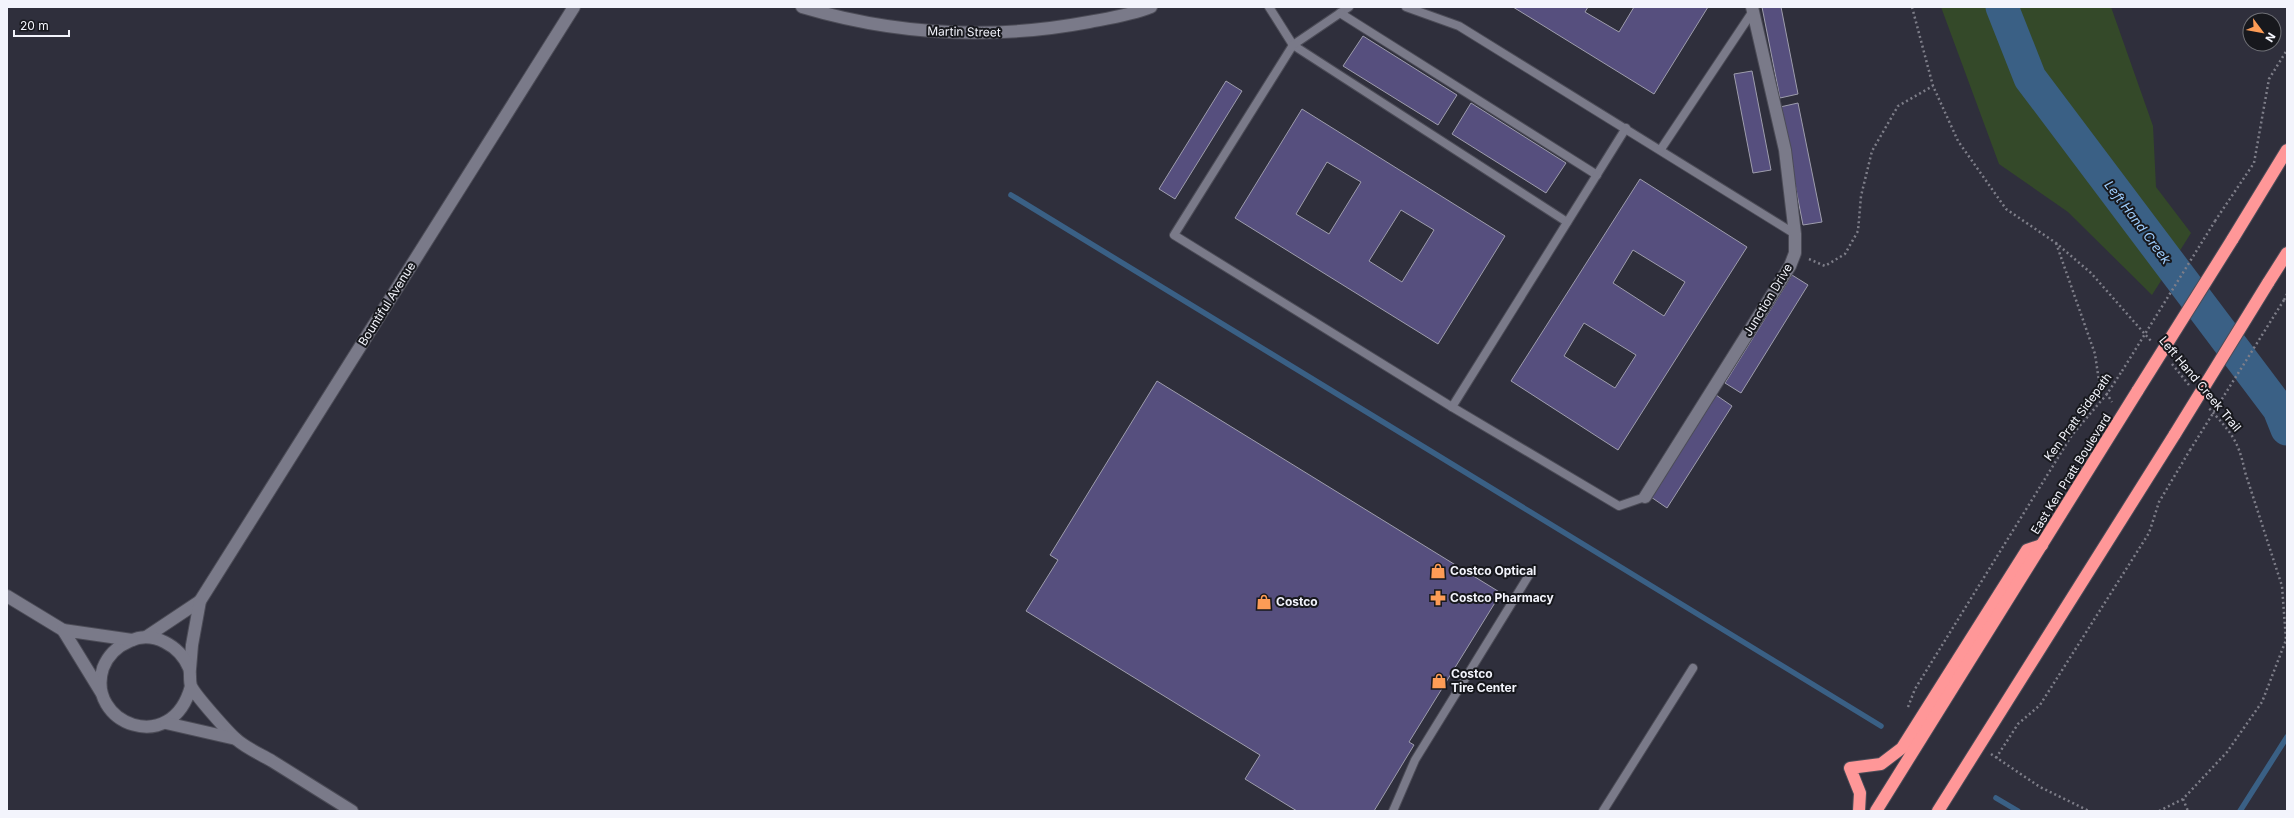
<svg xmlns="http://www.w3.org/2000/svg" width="2294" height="818" viewBox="0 0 2294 818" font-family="Inter,sans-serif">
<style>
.green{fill:#344929}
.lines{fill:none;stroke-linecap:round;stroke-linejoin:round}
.stream{stroke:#3a6085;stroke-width:5.5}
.river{stroke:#3a6085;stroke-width:33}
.building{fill:#564f7e;stroke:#9e9dad;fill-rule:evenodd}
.lane-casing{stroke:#4c4c57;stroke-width:10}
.street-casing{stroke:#4c4c57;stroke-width:14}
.highway-casing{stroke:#4c4c57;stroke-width:14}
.path{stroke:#7e7e89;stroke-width:2.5;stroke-dasharray:2 3;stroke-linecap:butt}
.lane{stroke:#7a7a89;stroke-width:8}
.street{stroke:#7a7a89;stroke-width:12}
.highway{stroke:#ff9798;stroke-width:12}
.highway-bridge-casing{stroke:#4c4c57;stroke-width:14;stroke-linecap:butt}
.path-bridge{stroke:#7e7e89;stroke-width:2.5;stroke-dasharray:2 3;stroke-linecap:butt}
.highway-bridge{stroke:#ff9798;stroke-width:12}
.labels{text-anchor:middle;stroke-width:4;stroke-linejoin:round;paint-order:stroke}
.street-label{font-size:12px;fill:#f3f4fc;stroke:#17181d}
.poi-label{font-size:12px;font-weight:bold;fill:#f3f4fc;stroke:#17181d;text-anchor:start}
.water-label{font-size:13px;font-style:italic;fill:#9ecdfd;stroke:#17181d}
</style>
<rect width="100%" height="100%" fill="#2f2f3c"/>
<path class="green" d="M1941,7H2111L2153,126L2156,187L2191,233L2152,295L2068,212L1999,164Z"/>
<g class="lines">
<g class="stream">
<path d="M1011,195L1881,726"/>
<path d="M1996,798L2018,811"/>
<path d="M2240,811L2287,737"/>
</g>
<path class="river" d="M2002,7L2030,78L2279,409L2287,429"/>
</g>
<g class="building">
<path d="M1513,7H1588L1585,12L1619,32L1634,7H1708L1654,94Z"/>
<path d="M1762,7H1781L1798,94L1780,98Z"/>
<path d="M1363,36L1457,95L1438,125L1343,66Z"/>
<path d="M1752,71L1771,170L1753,173L1734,74Z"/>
<path d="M1226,81L1242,91L1175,199L1159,189Z"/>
<path d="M1471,103L1566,163L1546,193L1452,134Z"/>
<path d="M1798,103L1822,222L1803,225L1780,107Z"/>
<path d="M1302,109L1505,236L1438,344L1235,218ZM1327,162L1361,182L1329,234L1296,214ZM1401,210L1434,230L1402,282L1369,261Z"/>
<path d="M1640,179L1747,247L1618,450L1511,381ZM1633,250L1685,282L1664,316L1613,283ZM1584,323L1636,355L1615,388L1564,356Z"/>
<path d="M1792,275L1808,285L1741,393L1725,383Z"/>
<path d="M1157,381L1501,593L1409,742L1414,745L1374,811H1297L1245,779L1260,755L1026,611L1058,560L1050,555Z"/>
<path d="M1716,395L1732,406L1667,508L1651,497Z"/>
</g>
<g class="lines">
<defs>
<g id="lane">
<path d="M1269,7L1293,45L1567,222"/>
<path d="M1349,7L1293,45L1174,235L1452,407L1619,506L1645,497"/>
<path d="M1406,7L1459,26L1795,234"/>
<path d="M1340,13L1597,175"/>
<path d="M1661,149L1753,11"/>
<path d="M1452,407L1626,128"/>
<path d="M1393,811L1415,760L1529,575"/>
<path d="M1603,811L1693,668"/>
</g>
<g id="street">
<path d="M802,7C896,35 993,40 1089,22C1110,18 1131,15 1151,7"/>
<path d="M1645,497L1790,266L1795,253V234L1785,150L1752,7"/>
<path d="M7,596L63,630"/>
<path d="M146,637L200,601"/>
<path d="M190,669L192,645L200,601L574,7"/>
<path d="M191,686C172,758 85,723 103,668C108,655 118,646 130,641C153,630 180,646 189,668C191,673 189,680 191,686C195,695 228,732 236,739C246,748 260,754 272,761C299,778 325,794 352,811"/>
<path d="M101,692L63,630L132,640"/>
<path d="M166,723L236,739"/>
</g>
<g id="highway">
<path d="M2232,240L2287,150"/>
<path d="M2268,283L2287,253"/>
<path d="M1859,811L1860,793L1850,768L1881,764L1902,748L2027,550L2042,545"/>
<path d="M1876,811L2138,390"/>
<path d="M1938,811L2175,434"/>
</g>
</defs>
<use href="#lane" class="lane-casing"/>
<use href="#street" class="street-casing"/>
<use href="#highway" class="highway-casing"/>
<g class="path">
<path d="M1912,7L1933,86L1958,141L2006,209L2056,243L2091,273L2151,341"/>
<path d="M2215,221L2254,163L2269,79L2287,50"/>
<path d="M2056,243L2095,354L2100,388L2107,394L2112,402"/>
<path d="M1809,259L1825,266L1845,254L1858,231L1861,196L1872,151L1898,106L1933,86"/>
<path d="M2284,300L2287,294"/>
<path d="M2172,364L2189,385"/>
<path d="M1908,707L1915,689L2072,435L2107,394L2122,371"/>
<path d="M1991,754L2040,787L2089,811"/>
<path d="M1996,758L2018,724L2040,705L2149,533L2159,502L2190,450"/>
<path d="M2183,799L2188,811"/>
<path d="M2159,811L2183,799L2227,752L2262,702L2286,640L2282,586L2245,472C2238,438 2230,432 2208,407"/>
</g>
<use href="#lane" class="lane"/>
<use href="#street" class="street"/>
<use href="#highway" class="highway"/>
<defs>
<g id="highway-bridge">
<path d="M2138,390L2232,240"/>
<path d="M2175,434L2268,283"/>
</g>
</defs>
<use href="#highway-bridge" class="highway-bridge-casing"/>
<g class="path-bridge">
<path d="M2122,371L2215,221"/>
<path d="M2190,450L2284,300"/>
</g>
<use href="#highway-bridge" class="highway-bridge"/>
</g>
<defs>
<symbol id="shop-bare" viewBox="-9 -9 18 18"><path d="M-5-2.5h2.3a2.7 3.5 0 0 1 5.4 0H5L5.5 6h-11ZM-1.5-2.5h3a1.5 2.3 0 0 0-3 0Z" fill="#fd9c56" stroke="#17181d" stroke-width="2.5" paint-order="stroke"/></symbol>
<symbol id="pharmacy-bare" viewBox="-9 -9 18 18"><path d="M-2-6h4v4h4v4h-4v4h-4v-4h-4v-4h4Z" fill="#fd9c56" stroke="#17181d" stroke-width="2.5" paint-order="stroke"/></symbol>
</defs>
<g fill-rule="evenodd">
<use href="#shop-bare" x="1427" y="560" width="22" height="22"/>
<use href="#pharmacy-bare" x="1427" y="587" width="22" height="22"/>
<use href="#shop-bare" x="1253" y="591" width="22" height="22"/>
<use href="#shop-bare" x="1428" y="670" width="22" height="22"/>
</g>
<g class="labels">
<g class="street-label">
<text transform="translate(964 32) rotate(1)" y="4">Martin Street</text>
<text transform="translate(1768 300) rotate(-59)" y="4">Junction Drive</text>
<text transform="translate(387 304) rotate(-58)" y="4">Bountiful Avenue</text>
<text transform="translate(2200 384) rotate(50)" y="4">Left Hand Creek Trail</text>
<text transform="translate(2078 417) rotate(-54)" y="4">Ken Pratt Sidepath</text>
<text transform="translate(2071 474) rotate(-58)" y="4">East Ken Pratt Boulevard</text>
</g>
<g class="poi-label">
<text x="1450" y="575">Costco Optical</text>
<text x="1450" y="602">Costco Pharmacy</text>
<text x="1276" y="606">Costco</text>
<text x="1451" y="678">Costco<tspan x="1451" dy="14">Tire Center</tspan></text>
</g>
<g class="water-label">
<text transform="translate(2138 222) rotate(53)" y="5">Left Hand Creek</text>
</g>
</g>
<rect width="2294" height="818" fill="none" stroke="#f3f4fc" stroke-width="16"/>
<g transform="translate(2262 32) rotate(122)"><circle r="19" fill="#17181d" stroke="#6f7076"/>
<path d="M0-3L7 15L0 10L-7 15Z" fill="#fd9c56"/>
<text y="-6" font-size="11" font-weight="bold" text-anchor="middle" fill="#f3f4fc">N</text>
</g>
<path d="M14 30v6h55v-6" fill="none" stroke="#f3f4fc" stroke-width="2"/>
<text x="20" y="30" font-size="12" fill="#f3f4fc" stroke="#17181d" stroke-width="3" paint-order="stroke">20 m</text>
</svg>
